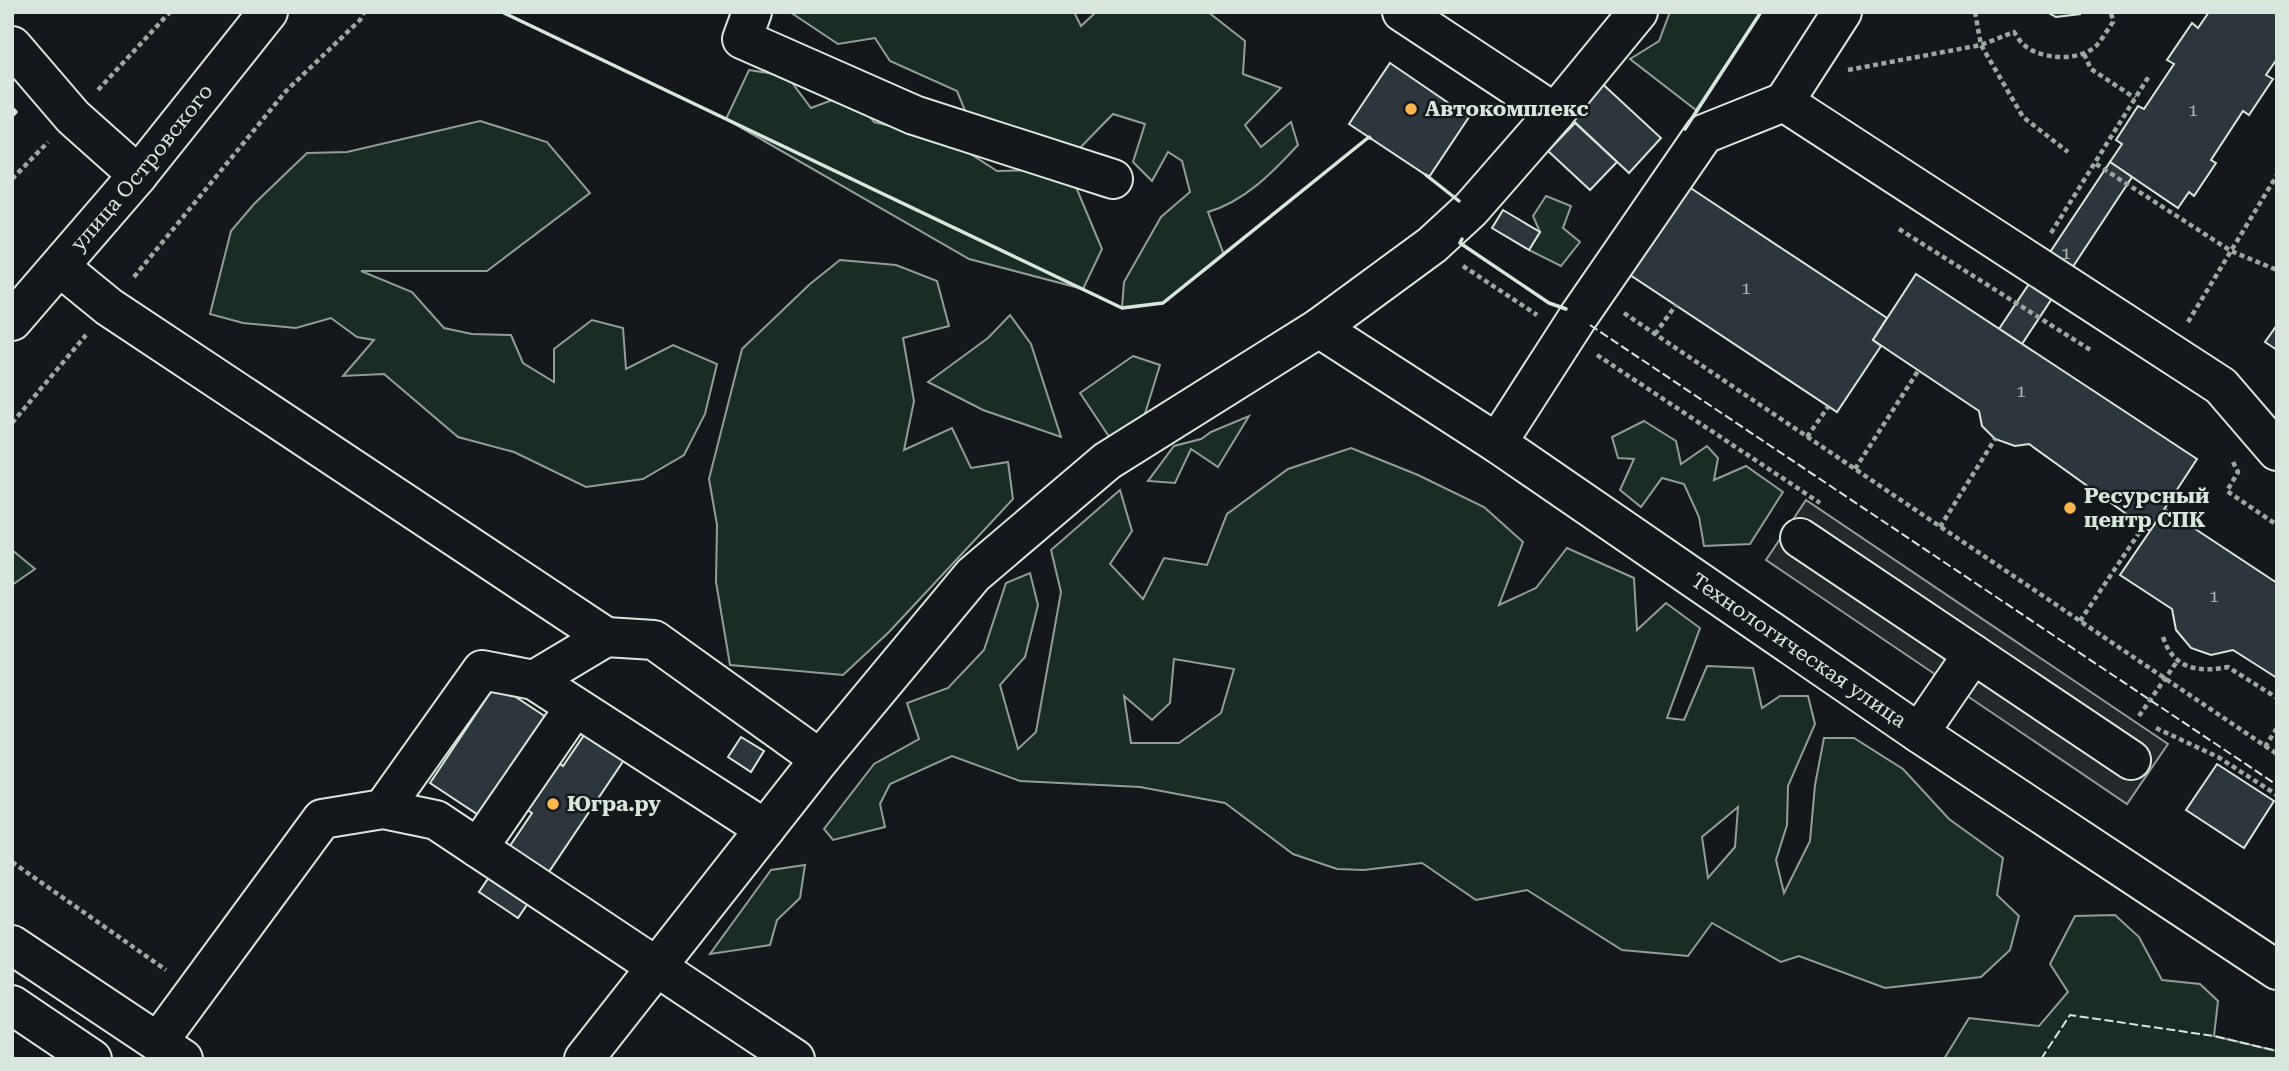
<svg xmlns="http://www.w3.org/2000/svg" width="2289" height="1071" viewBox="0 0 2289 1071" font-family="'Roboto Serif',serif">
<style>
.green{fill:#1a2d24;stroke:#939e99;stroke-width:2;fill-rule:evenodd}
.parking{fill:#24282b;stroke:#939e99;stroke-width:2}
.building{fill:#2c363c;stroke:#d8e6dc;stroke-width:2}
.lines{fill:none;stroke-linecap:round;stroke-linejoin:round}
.minor-casing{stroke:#d8e6dc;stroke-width:42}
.major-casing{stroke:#d8e6dc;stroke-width:42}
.path{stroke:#9da8a2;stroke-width:4.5;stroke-dasharray:5 3.5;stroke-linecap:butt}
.minor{stroke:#14181c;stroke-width:38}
.major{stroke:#14181c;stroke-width:38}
.fence{stroke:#d8e6dc;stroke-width:2;stroke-dasharray:9 3.5;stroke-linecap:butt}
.wall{stroke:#d8e6dc;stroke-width:3.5}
.poi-dot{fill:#ffb74d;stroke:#14181c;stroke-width:2.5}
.labels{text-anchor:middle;stroke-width:5;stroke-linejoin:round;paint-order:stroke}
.number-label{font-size:18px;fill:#adbab4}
.poi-label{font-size:21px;font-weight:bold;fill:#d8e6dc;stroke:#14181c;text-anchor:start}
.street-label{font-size:21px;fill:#d8e6dc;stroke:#14181c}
</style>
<rect width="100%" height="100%" fill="#14181c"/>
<g class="green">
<path d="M790,12H1074L1081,26L1096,12H1208L1245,41L1243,74L1281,88L1245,125L1261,147L1291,122L1298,145C1272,173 1245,201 1208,212L1224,255L1163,303L1122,308L1124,282L1161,217L1190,192L1182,161L1168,152L1152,181L1133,162L1145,124L1113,114L1076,152L966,113L957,91L890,61L875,38L838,44Z"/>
<path d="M1670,12H1761L1696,110L1630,59L1659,41Z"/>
<path d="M749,70L787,76L811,108L851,93L874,122L949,140L997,171L1043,170L1076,187L1102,249L1083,289L969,259L726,119Z"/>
<path d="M480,121L547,142L590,193L487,271H361L412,292L444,328L472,334L511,335L523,363L554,382V349L592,320L623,328L626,369L673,345L717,364L705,414L684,455L643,479L586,487L514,452L458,437L384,374L343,376L374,340L357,337L331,318L296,328L243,323L210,314L231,231L254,204L307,153L347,152Z"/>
<path d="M1546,196L1571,206L1563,228L1580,242L1561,266L1529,250L1540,232L1533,216Z"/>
<path d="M840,260L896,265L937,281L949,326L903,338L914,401L904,450L952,428L971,468L1008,462L1013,499L889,632L843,675L730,665L716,582L717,525L709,479L742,349L810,284Z"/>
<path d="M1010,315L1031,344L1061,437L983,410L928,382L988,338Z"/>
<path d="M1133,356L1160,365L1144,417L1110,438L1080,393Z"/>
<path d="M1249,416L1218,467L1191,449L1175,483L1148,481L1174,446L1201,439L1211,432Z"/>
<path d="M1644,421L1676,441L1681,464L1707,446L1718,458L1714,480L1746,466L1783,492L1750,544L1704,546L1699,517L1684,484L1662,478L1641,507L1620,490L1634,459L1618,458L1612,437Z"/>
<path d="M1351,448L1418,475L1484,507L1523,542L1499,605L1536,588L1567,548L1634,578L1637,630L1666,603L1700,628L1667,718L1684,720L1707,666L1753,668L1762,708L1780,696H1808L1815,724L1788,786L1787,825L1776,860L1784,893L1810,841L1815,785L1824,738H1854L1903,769L1949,819L2003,858L1997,895L2019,916L2010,950L1981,977L1885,988L1799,956L1781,962L1712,923L1688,956L1622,950L1527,890L1476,900L1422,863L1364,870L1337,869L1293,854L1225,803L1140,787L1020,781L952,756L890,784L880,804L885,827L833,840L824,829L874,764L919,739L907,703L948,688L984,650L1006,583L1030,573L1038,605L1025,657L1000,685L1018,749L1036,732L1061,592L1051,550L1120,490L1132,531L1110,564L1143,599L1164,558L1207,565L1227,514L1288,469ZM1174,659L1234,669L1221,713L1179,743H1131L1124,696L1152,720L1170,703ZM1738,807L1735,847L1708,878L1702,837Z"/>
<path d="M12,550L35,569L12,585Z"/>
<path d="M805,865L800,898L777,920L770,945L710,954L771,870Z"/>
<path d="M2115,915L2139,937L2162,980L2200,984L2218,1001L2214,1036L2277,1051V1059H1944L1969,1018L2039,1026L2068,992L2050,964L2075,916Z"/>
</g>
<path class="parking" d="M1806,500L2168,744L2127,804L1766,560Z"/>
<g class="building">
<path d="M2047,12H2080V14L2056,17Z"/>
<path d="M2209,12H2277V59L2266,75L2273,79L2249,115L2243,111L2211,160L2216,163L2194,196L2189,192L2178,208L2110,162L2122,144L2116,140L2138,106L2144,109L2174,64L2167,60L2192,23L2198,28Z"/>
<path d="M1390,63L1469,117L1429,177L1349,124Z"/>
<path d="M1595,77L1661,138L1629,173L1563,111Z"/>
<path d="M1575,123L1617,162L1590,190L1548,151Z"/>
<path d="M2110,162L2132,177L2022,344L1999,329Z"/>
<path d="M1683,183L1887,318L1873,340L1881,346L1837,412L1624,271Z"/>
<path d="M1503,210L1540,232L1529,250L1492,228Z"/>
<path d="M1916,274L2197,459L2150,531L2029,444L2015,446L1995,439L1982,426L1979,411L1873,340Z"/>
<path d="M2277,325V350L2265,342Z"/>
<path d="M2165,509L2277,583V678L2233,650L2211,655L2191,648L2176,630L2172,609L2120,575Z"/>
<path d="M496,684L546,717L480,816L430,783Z"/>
<path d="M589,728L628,754L518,918L479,892L532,813L497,790L529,743L563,766Z"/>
<path d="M741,737L764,751L751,772L728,757Z"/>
<path d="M2217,764L2274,801L2244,848L2186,810Z"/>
</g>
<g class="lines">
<defs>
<g id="minor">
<path d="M752,12L742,39L914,115L1113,179"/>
<path d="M1402,12L1555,113"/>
<path d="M1842,12L1784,102L2221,386L2277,451"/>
<path d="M12,46L73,117L138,175"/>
<path d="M60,267L109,307L606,637"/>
<path id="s1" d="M1319,328L1497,443L1919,733L2277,970"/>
<path d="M1497,443L1578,317L1704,134L1784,102"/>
<path d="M1800,538L2131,760"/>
<path d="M534,680L606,637L654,640L820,759"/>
<path d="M1919,733L1973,654"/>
<path d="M383,809L482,670L534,680L765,829"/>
<path d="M478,848L575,707"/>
<path d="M158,1042L322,819L383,809L436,820L795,1059"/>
<path d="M584,1059L820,759L973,575L1107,461L1319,328L1432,245L1471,209L1555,113L1638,12"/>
</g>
<g id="major">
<path id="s2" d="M12,321L138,175L268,12"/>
<path d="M12,945L183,1059"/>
<path d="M12,1005L92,1059"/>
</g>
</defs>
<use href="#minor" class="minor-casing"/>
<use href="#major" class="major-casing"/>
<g class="path">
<path d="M1975,12L1981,45L2023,117L2068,152"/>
<path d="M2084,54L2091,69L2135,98"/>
<path d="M1848,70L1981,45L2014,32C2017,36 2020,42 2024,45C2041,60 2081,62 2097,45C2103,38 2108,29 2113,22L2111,12"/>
<path d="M98,90L170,12"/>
<path d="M2096,164L2231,251L2277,270"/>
<path d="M12,179L48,142"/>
<path d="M1899,229L2092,351"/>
<path d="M2051,233L2149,76"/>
<path d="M1463,266L1537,315"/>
<path d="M134,277L286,91L360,20L364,12"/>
<path d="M1624,313L2277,754"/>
<path d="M2188,322L2277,175"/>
<path d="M1655,334L1676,305"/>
<path d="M1597,355L1820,503"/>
<path d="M12,423L86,335"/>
<path d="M1807,437L1828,407"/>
<path d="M2233,462L2238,472L2227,491L2277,525"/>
<path d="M1855,469L1918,371"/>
<path d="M1940,527L1995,439"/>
<path d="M2080,621L2143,527"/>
<path d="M2163,637C2173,669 2199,673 2228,667L2277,698"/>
<path d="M2139,716L2178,660"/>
<path d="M2156,728L2218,757L2277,795"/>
<path d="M2265,747L2277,728"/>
<path d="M12,862L166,970"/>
</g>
<use href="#minor" class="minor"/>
<use href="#major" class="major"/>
<g class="fence">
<path d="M1590,325L2277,785"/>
<path d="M2041,1059L2070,1015L2214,1036L2277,1051"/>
</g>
<g class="wall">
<path d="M502,12L1122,308L1163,303L1369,137L1370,138"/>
<path d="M12,108L16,112L12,116"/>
<path d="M1685,129L1761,12"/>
<path d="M1426,175L1459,201"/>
<path d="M1462,239L1460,243L1549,303L1566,309"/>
</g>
</g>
<g class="poi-dot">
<circle cx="1411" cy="109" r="7"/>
<circle cx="2070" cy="508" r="7"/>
<circle cx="553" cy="804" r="7"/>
</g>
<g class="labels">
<g class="number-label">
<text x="2193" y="116">1</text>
<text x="2066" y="259">1</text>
<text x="1746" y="294">1</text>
<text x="2021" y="397">1</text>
<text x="2214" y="602">1</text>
</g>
<g class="poi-label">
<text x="1425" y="116">Автокомплекс</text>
<text x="2084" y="503">Ресурсный<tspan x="2084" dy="24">центр СПК</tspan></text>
<text x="567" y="811">Югра.ру</text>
</g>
<g class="street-label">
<text dy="7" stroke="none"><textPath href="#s2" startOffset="201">улица Островского</textPath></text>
<text dy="7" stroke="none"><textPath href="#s1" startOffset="578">Технологическая улица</textPath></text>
</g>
</g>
<rect width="2289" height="1071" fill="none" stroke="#d8e6dc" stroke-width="28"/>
</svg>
